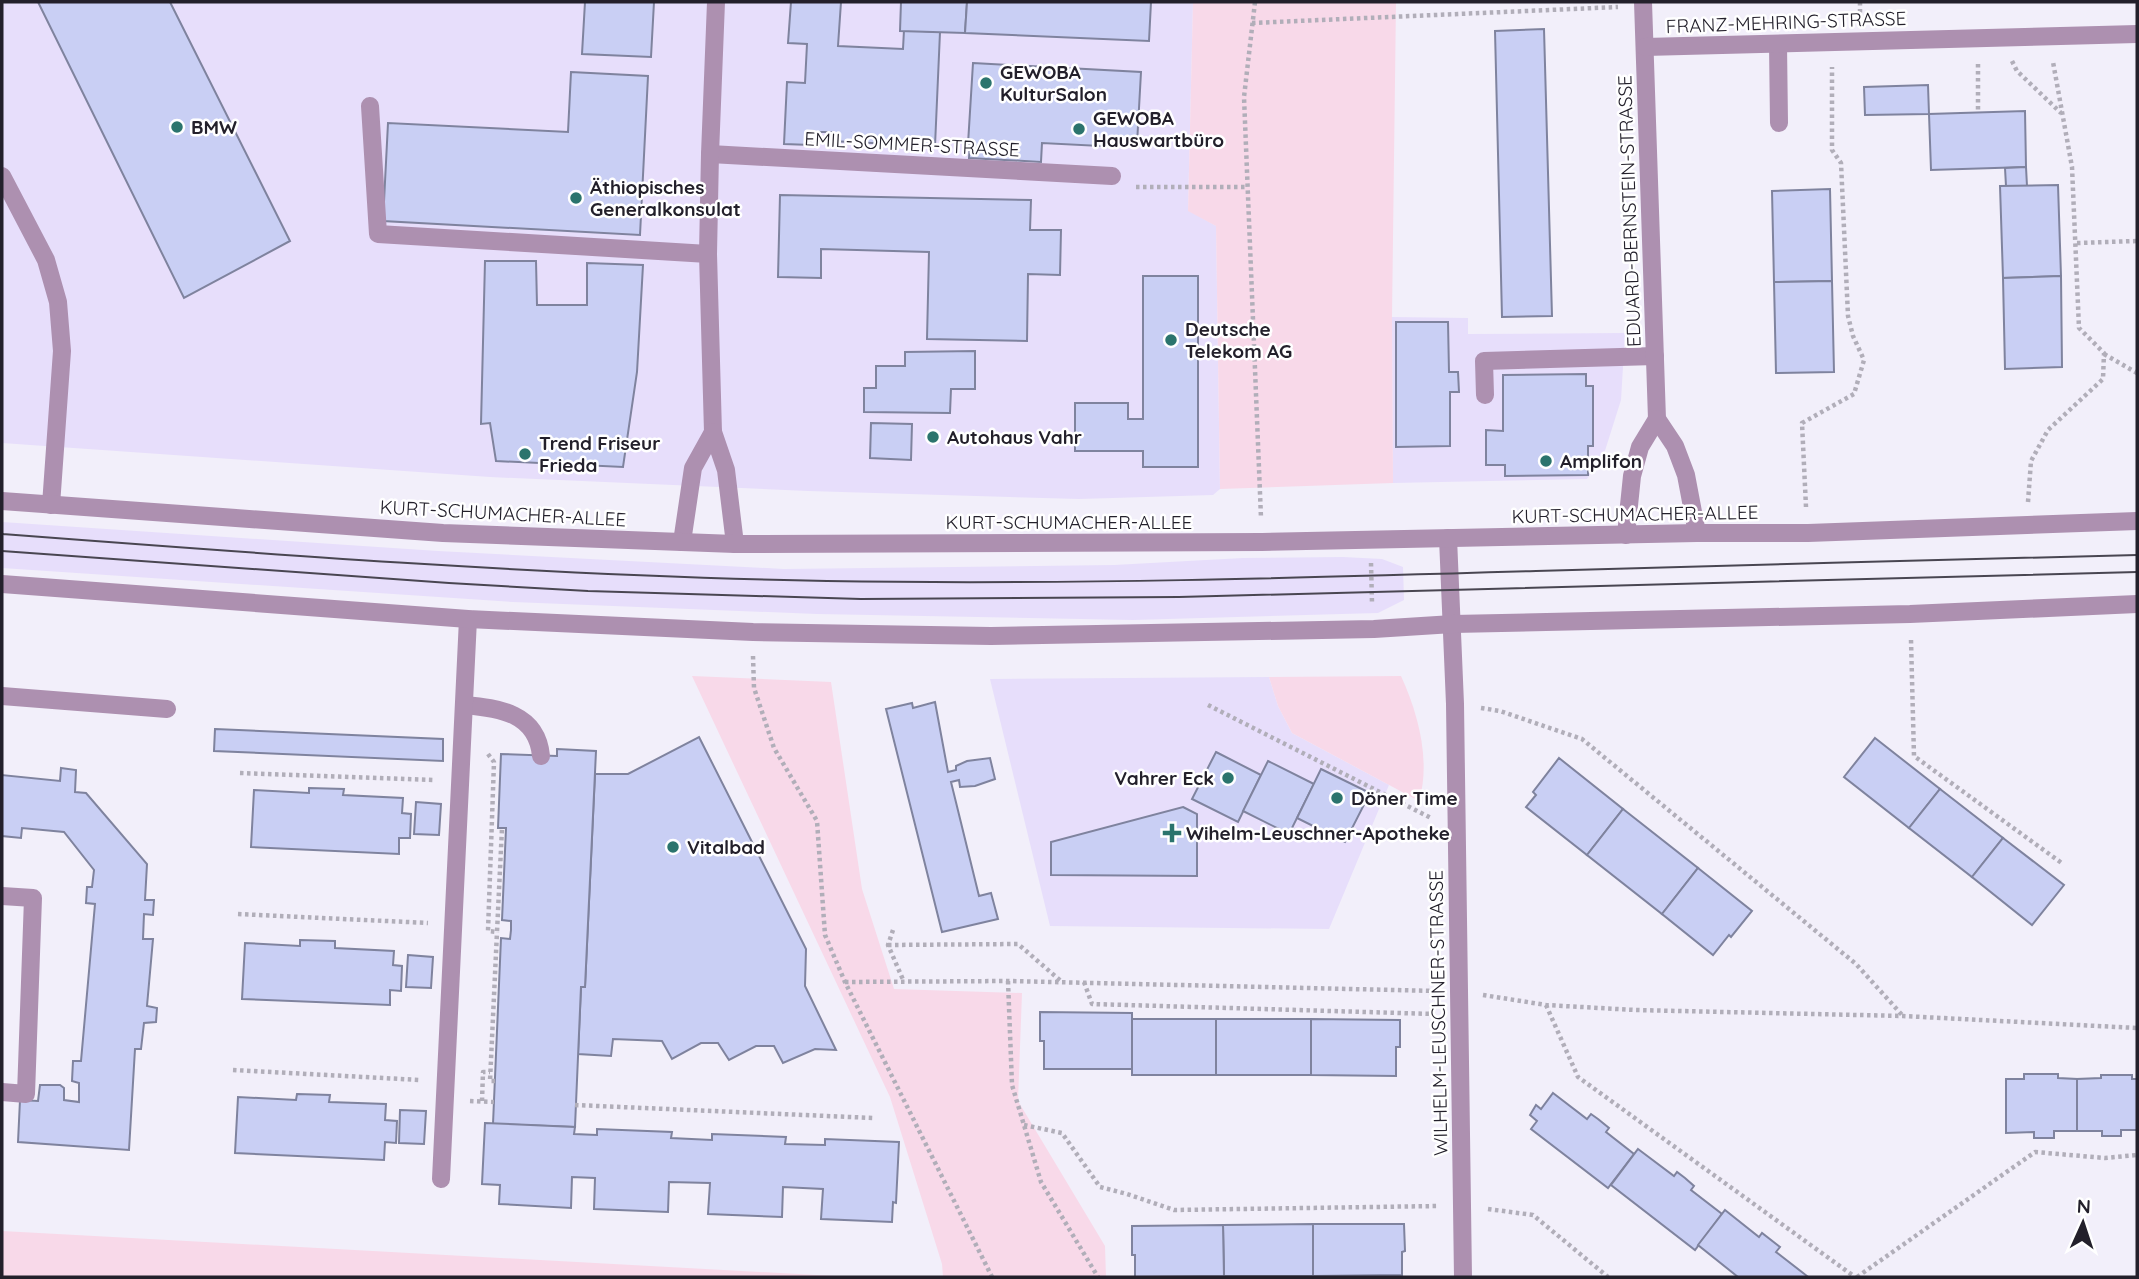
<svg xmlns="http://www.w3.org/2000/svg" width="2139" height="1279" viewBox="0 0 2139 1279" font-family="Quicksand,sans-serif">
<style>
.built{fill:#e7defb}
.green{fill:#f8d9e9}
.building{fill:#c9cff4;stroke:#7f839e;stroke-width:2}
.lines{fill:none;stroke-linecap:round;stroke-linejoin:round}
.path{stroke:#b1aeb9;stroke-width:4.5;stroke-dasharray:3.5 3.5;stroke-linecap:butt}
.service{stroke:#ad90b0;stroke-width:18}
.minor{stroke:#ad90b0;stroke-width:18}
.tertiary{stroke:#ad90b0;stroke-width:18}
.tram{stroke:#494651;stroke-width:2}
.poi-dot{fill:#2b746d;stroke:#fff;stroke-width:2.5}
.labels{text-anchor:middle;stroke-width:5;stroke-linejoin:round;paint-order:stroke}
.street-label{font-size:19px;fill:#23202b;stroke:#fff}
.poi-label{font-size:19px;font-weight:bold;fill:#23202b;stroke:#fff;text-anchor:start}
</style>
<rect width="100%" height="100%" fill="#f2effa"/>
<g class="built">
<path d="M2,2H1193L1188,210L1216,226L1220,489L1213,495L1079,499L808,491L490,477L2,443Z"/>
<path d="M1392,317L1468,318V334L1625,333L1621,400L1603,457L1587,479L1393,483Z"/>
<path d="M2,522L438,551L784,569L1114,565L1243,558L1343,557L1382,559L1403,567L1404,600L1378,613L1133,620L817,614L513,602L2,568Z"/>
<path d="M1269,677L1278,706L1292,733L1389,785L1329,929L1050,926L990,679Z"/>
</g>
<g class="green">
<path d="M1193,2H1396L1392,317L1393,483L1220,489L1216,226L1188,211Z"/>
<path d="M692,676L831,682L862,889L894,989L1022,993L1018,1101L1105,1246L1106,1277H943L942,1264L890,1097Z"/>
<path d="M1401,676C1418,713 1431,761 1419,801L1292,733L1278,706L1269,677Z"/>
<path d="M2,1231L853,1277H2Z"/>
</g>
<g class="building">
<path d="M38,2H170L290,241L184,298Z"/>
<path d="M585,2H654L651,57L582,54Z"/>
<path d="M791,2H841L838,46L903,49L904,30L940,32L935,146L830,141L831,132H812L811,145L784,144L787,82L805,83L807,44L788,43Z"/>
<path d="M901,2H967L965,33L900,31Z"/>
<path d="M967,2H1151L1149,41L965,33Z"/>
<path d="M1544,29L1552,316L1502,317L1495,31Z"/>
<path d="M973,63L1141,72L1137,144L1120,143V147L1042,143L1041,162L969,158L970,144H968Z"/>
<path d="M571,72L648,76L640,235L383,221L388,123L568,132Z"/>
<path d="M1928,85L1929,114L1865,115L1864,87Z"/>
<path d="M2025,111L2026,167L1931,170L1929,114Z"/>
<path d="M2026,167L2027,186H2006L2005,168Z"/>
<path d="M2058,185L2061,276L2003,278L2000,186Z"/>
<path d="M1830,189L1832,281L1774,282L1772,191Z"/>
<path d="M780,195L1031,200L1030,230H1061L1060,275L1028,274L1027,341L927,339L929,252L821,249V278L778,277Z"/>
<path d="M485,261H536L537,305H587V263L643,265L637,372L623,467L496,461L490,423L481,424Z"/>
<path d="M1143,276H1198V467H1143V451H1075V403H1128V419H1143Z"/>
<path d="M2061,276L2062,367L2005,369L2003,278Z"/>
<path d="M1832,281L1834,372L1776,373L1774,282Z"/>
<path d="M1396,322H1448L1449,372H1458L1459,392H1450V446L1396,447Z"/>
<path d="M975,351V389H951L950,413L864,412V388H876V366H905V352Z"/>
<path d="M1586,374V386H1593V446H1588V475L1505,476V465H1486V430L1503,431V375Z"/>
<path d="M871,423L912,424L911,460L870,458Z"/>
<path d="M935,702L948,772L956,770V766L967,761L990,758L995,779L975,786L960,787L959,780L951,782L979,896L991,893L998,919L942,932L886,709L912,703L913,708Z"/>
<path d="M215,729L443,739V761L214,751Z"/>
<path d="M699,737L806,949L805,986L836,1050L815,1049L783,1063L774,1046H756L729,1060L718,1043H701L672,1059L662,1041L613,1039L611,1056L578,1054L581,987H585L595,774H628Z"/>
<path d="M1875,738L1940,789L1909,828L1844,777Z"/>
<path d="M557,749L596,751L585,987H581L575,1127L493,1124L501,938L510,939L511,930V921L502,920L506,828H498L501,754L557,756Z"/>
<path d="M1216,752L1261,775L1238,822L1192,799Z"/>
<path d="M1559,758L1623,809L1587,855L1526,807L1536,795L1533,792Z"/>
<path d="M1268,761L1314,784L1289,834L1243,811Z"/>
<path d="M61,768L76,770L75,792L86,793L147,864L145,900H154L153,915L144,914L143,939H153L147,1006L157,1008L156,1022L144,1023L141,1049H135L129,1150L18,1142L20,1100L38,1101L40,1085H60L64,1088V1100L79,1102V1083L72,1081L73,1061H81L95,904L86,903L87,887H92L94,870L64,832L22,828L21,838L2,836V775L60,781Z"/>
<path d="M1321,769L1370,793L1345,842L1297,818Z"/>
<path d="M309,788L344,789L343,795L403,798L402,813L411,814L410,838H399V854L251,847L254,790L309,793Z"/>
<path d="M1940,789L2003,838L1972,877L1909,828Z"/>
<path d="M416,802L441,804L439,835L414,834Z"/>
<path d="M1183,807L1197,814V876L1051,875V842Z"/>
<path d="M1623,809L1698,868L1662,914L1587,855Z"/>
<path d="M2003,838L2064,885L2032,925L1972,877Z"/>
<path d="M1698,868L1752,911L1731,937L1729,935L1713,955L1662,914Z"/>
<path d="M300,940L335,941V948L394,951L393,965L402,966L401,991L390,990V1005L242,999L245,943L300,946Z"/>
<path d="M408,955L433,957L431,988L406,987Z"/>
<path d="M1040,1012L1132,1013V1069H1044V1041H1040Z"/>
<rect x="1132" y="1019" width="84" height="56"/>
<rect x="1216" y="1019" width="95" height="56"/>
<path d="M1311,1019L1400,1020V1047H1396V1076L1311,1075Z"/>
<path d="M2024,1074H2058V1078L2077,1079V1131H2054V1138H2034V1132L2006,1133V1079H2024Z"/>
<path d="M2101,1075H2132V1079H2137V1130H2121V1136H2102V1131H2077V1079L2101,1078Z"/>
<path d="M1553,1093L1587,1119L1591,1114L1598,1119L1609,1128L1606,1132L1634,1154L1608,1188L1531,1129L1537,1121L1530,1115L1536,1105L1541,1109Z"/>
<path d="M297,1094L330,1095L329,1102L386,1104L385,1120L397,1121L396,1143L385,1142L384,1160L235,1153L238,1097L296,1100Z"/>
<path d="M400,1110L426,1111L424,1144L399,1143Z"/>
<path d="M485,1123L575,1127L574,1134L597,1135V1129L672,1132L671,1138L712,1140V1134L786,1137L785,1144L825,1145V1139L899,1142L896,1203L893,1202L892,1222L821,1219L823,1189L783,1187L782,1217L708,1214L710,1183L669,1182L668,1212L594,1209L595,1178L572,1177L571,1208L499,1204L500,1185L482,1184Z"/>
<path d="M1638,1149L1674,1176L1677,1172L1685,1178L1694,1186L1691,1190L1722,1214L1695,1250L1611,1185Z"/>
<path d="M1725,1210L1759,1237L1762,1233L1780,1247L1776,1252L1807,1276L1806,1277H1738L1698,1245Z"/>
<path d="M1313,1224V1276H1224L1223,1225Z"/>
<path d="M1313,1224H1404L1405,1251L1402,1252V1275L1313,1276Z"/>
<path d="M1223,1225L1224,1276L1135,1277V1255H1132V1226Z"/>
</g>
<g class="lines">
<g class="path">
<path d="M1255,2L1244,97L1261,518"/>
<path d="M1860,2V16"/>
<path d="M1252,23L1618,7"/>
<path d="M2012,61L2017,71L2061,113"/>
<path d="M1978,64V112"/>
<path d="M1136,187H1247"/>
<path d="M2077,243L2137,241"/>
<path d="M2104,354L2137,373"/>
<path d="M2028,502L2031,461L2048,430L2103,379L2104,353L2079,328L2072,167L2053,62"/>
<path d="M1806,507L1802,423L1854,394L1864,360L1853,336L1848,316L1841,163L1832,150V67"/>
<path d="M1371,563L1372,603"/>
<path d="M1911,640L1914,756L2063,864"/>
<path d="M753,656L754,688L774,748L817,821L825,935L845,982L992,1277"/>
<path d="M1208,705L1431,818"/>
<path d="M1481,708L1500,711L1582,739L1856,964L1903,1016"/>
<path d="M488,754L494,762L488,931L497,932L502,828"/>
<path d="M240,773L435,780"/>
<path d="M238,914L428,923"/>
<path d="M893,930L888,945L904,982"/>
<path d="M888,945L1018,944L1062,982"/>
<path d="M1008,981L1012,1085L1041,1182L1098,1277"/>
<path d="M845,982L1008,981L1436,991"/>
<path d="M1084,982L1092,1004L1434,1014"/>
<path d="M1483,995L1546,1005L1635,1010L1903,1016L2137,1028"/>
<path d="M1546,1005L1578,1077L1855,1277"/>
<path d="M233,1070L420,1080"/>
<path d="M495,1081H490L497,932"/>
<path d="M470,1101L494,1102"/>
<path d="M482,1101L483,1072H490"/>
<path d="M575,1105L873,1118"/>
<path d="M1024,1125L1062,1133L1100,1187L1127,1194L1174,1210L1438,1206"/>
<path d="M1488,1209L1533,1215L1608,1277"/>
<path d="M1857,1277L2035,1152L2105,1158L2137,1155"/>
</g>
<g class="service">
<path d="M1778,44L1779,123"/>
<path d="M370,106L378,234L708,254"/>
<path d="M710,154L1112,176"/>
<path d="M1485,395L1484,361L1655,356"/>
<path d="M2,696L167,709"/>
<path d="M464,705C499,708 537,713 541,756"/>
<path d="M2,896L33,898L26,1094L2,1092"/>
</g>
<g class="minor">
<path d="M716,2L710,154L708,254L713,432L726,470L735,544"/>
<path d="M1643,2L1657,419L1675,446L1686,475L1697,533"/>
<path d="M1645,47L2137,34"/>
<path d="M2,176L46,260L58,302L62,351L51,505"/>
<path d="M1626,535L1632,476L1640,447L1657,419"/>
<path d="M1448,538L1455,704L1463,1277"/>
<path d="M682,542L693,468L713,432"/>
<path d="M441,1179L468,619"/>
</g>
<g class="tertiary">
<path d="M2,501L443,533L735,544L1262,542L1697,533H1808L2137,521"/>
<path d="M2,584L468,619L753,632L991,636L1374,629L1453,624L1910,614L2137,604"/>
</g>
<g class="tram">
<path d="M2,534C277,555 551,576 827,581C1064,585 1300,578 1536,571C1736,565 1937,560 2137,555"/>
<path d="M2,551L449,583L588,591L861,599L1179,597L2137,572"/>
</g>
</g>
<g class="poi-dot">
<circle cx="986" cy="83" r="7"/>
<circle cx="177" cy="127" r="7"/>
<circle cx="1079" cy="129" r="7"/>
<circle cx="576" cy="198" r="7"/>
<circle cx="1171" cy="340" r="7"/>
<circle cx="933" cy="437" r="7"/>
<circle cx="525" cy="454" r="7"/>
<circle cx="1546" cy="461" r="7"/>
<circle cx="1228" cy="778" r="7"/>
<circle cx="1337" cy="798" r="7"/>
<path d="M1168.5 822.5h7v7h7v7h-7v7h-7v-7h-7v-7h7z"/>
<circle cx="673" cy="847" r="7"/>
</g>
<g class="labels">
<g class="street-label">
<text transform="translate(1786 22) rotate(-2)" y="7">FRANZ-MEHRING-STRASSE</text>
<text transform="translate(912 144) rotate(3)" y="7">EMIL-SOMMER-STRASSE</text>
<text transform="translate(1629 211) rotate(-92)" y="7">EDUARD-BERNSTEIN-STRASSE</text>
<text transform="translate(503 513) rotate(3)" y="7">KURT-SCHUMACHER-ALLEE</text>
<text transform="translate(1635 514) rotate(-1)" y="7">KURT-SCHUMACHER-ALLEE</text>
<text x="1069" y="529">KURT-SCHUMACHER-ALLEE</text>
<text transform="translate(1438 1013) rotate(-91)" y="7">WILHELM-LEUSCHNER-STRASSE</text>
</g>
<g class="poi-label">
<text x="1000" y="79">GEWOBA<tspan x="1000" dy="22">KulturSalon</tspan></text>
<text x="1093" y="125">GEWOBA<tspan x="1093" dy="22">Hauswartbüro</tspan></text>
<text x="191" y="134">BMW</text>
<text x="590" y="194">Äthiopisches<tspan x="590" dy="22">Generalkonsulat</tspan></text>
<text x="1185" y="336">Deutsche<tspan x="1185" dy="22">Telekom AG</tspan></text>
<text x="947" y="444">Autohaus Vahr</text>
<text x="539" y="450">Trend Friseur<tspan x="539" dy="22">Frieda</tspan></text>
<text x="1560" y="468">Amplifon</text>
<text x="1214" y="785" text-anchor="end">Vahrer Eck</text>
<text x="1351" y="805">Döner Time</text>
<text x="1186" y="840">Wihelm-Leuschner-Apotheke</text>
<text x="687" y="854">Vitalbad</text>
</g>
</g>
<rect width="2139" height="1279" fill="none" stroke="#23202b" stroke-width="7"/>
<g transform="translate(2083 1223) rotate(3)" stroke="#ffffff" stroke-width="5" paint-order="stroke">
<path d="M0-5L12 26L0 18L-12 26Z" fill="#23202b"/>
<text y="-10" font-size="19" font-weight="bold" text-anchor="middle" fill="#23202b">N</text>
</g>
</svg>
